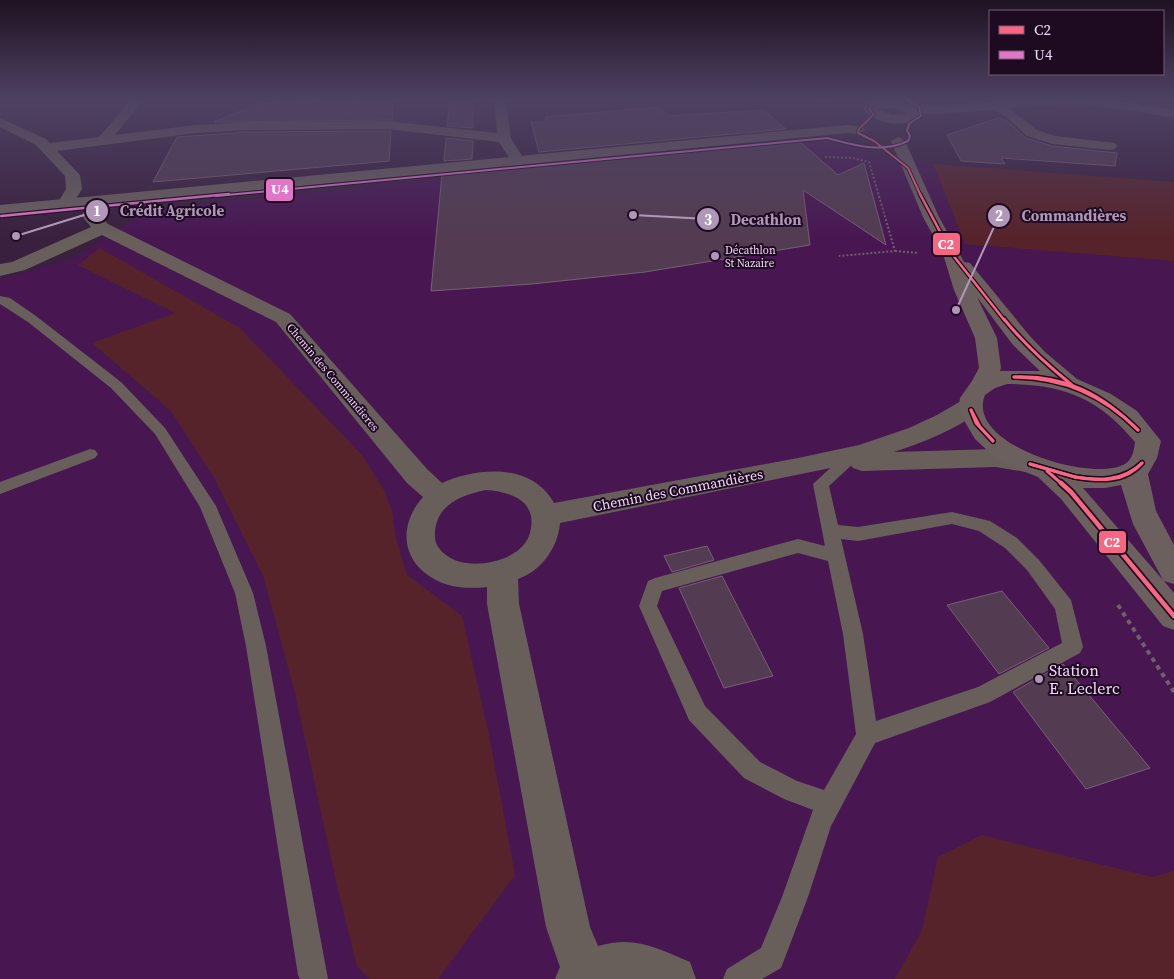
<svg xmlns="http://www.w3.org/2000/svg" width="1174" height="979" viewBox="0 0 1174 979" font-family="'Source Serif 4',serif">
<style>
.built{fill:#481752}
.green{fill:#57232a}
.building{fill:#533c52;stroke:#775f75}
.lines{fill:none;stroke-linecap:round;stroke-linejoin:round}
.path-far1{stroke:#6e6167;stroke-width:2;stroke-dasharray:2 2;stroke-linecap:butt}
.path{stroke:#6e6167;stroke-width:4;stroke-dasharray:4.5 4.5;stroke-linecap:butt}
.lane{fill:#685f5b;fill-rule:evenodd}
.street{fill:#685f5b;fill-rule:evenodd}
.secondary{fill:#6b605e;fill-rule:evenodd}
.bus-1-far3-casing{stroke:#1e0b22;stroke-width:4}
.bus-1-far2-casing{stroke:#1e0b22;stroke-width:5}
.bus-1-far1-casing{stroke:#1e0b22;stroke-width:6}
.bus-1-casing{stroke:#1e0b22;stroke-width:8}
.bus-2-far1-casing{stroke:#1e0b22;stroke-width:4}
.bus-2-casing{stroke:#1e0b22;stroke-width:5}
.bus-1-far3{stroke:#fa6682;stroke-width:2}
.bus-1-far2{stroke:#fa6682;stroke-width:2.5}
.bus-1-far1{stroke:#fa6682;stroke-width:3}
.bus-1{stroke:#fa6682;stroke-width:4.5}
.bus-2-far1{stroke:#e175c6;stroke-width:2}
.bus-2{stroke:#e175c6;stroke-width:2.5}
.poi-dot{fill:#b197b7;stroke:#1e0b22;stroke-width:2}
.labels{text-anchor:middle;stroke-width:4;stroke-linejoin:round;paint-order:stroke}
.far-poi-label{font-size:11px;fill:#f2d7f8;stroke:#1e0b22;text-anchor:start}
.far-street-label{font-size:11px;fill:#f2d7f8;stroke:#1e0b22}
.street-label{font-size:14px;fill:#f2d7f8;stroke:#1e0b22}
.near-poi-label{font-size:16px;fill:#f2d7f8;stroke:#1e0b22;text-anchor:start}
.leader{fill:none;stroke:#b197b7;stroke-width:2}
.callout-dot{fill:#b197b7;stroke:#1e0b22;stroke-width:2}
.mark-label{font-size:15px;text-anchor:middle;font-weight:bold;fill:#fff}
.callout-label{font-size:15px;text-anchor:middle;font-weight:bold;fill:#b197b7;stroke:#1e0b22;stroke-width:4;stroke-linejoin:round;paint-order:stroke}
.line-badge{stroke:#1e0b22;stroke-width:2}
.badge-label{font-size:14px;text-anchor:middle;font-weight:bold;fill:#fff}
</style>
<rect width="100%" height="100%" fill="#39203e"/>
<path class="built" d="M839,138L871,154L933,164L965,244L1174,261V979H0V279L73,259L149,209Z"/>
<g class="green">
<path d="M933,164L1174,182V261L965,244Z"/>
<path d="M100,248L240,328L361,454L384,490L392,511L396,539L407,575L462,616L489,735L515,875L438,979H369L357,966L338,890L295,693L263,575L215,479L171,411L92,343L175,313L78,265Z"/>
<path d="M982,835L1152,877L1174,871V979H895L922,930L938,857Z"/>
</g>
<g class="building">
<path d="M327,100H353V103L393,101L392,120L214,122L258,104Z"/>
<path d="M450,100H473V128L447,126Z"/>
<path d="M658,107L668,116L763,110L786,129L539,152L531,122H546L545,117Z"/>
<path d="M998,118L1007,121L1026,138L1052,146L1117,153L1115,166L1001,158L1005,164L961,161L947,135Z"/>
<path d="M391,131L389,161L153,182L177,137L249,132Z"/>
<path d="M446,138L473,141L472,159L444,161Z"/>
<path d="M798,140L838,175L864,163L886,245L803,190L810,245L645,272L532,284L431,291L442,174L472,171V173Z"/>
<path d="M707,546L714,560L672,572L664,556Z"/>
<path d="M722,576L773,676L724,688L679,588Z"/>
<path d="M1002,591L1049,648L999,674L947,605Z"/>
<path d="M1063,664L1150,768L1086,789L1013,692Z"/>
</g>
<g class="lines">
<g class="path-far1">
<path d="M820,100L828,105"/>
<path d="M825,157L853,158L869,162L895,251L839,256"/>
<path d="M895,251L919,253"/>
</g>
<path class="path" d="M1118,605L1174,692"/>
<g class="lane">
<path d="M0,296L10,298L36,316L121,382L165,428L216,506L253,593L266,646L328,979H300L298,975L246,646L235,593L200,507L155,434L111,388L28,322L0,304Z"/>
<path d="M90,449L95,450L98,454L95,458L0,494V482Z"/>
<path d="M846,458L852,459L854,463L829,486L838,525L858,527L952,512L990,521L1017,538L1039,560L1071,600L1083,647L1080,653L990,702L875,743L831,826L808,897L781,968L762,979H723L727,969L761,948L782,897L813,810L784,799L744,778L689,720L639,606L648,581L655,578L798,539L825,546L813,484L840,459ZM952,524L979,531L1005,548L1027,570L1055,609L1062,643L978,687L876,721L863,634L841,539L858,541ZM798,553L828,561L843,634L856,734L824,790L797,781L760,762L705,706L657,606L662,591Z"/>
</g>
<g class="street">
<path d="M131,100H137L141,103L115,135L196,125L249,122L388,121L497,133L494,100H506L511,138L525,161L523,164H513L499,142L388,129L249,130L196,133L57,151L80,175L82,189L71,207H59L57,204L66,189L65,176L36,145L0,127V118L46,139L50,143L99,137Z"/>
<path d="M1025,100H1107L1174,110V118L1130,110L1073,104L1009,108L1037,130L1055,136L1115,143L1117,146L1115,149L1110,150L1053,144L1027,136L1006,117L994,110L937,114L910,113L904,109L910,105L937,106Z"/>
<path d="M97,196L103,198L105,201L99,215L108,224L290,314L427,469L442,483C478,467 532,463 554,503L798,458L859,445L909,428L937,415L961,401L970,398L979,401L982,406C970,425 916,445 894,452L996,449L1035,457L1039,463L1035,469L1026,472L996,467L862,471L853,468L850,464L560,523C558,548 541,571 518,579L519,604L590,927L598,946C635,935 657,948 690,962L696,979H555L560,967L546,927L487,604V587C469,589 450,588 434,579C400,560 399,524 423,497L407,483L276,322L102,235L25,270L0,276V264L12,262L91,227L82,216L91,198ZM486,490C513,492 540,502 529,536C519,563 466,572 446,555C438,549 434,542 435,532C437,504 462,495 486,490Z"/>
</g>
<g class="secondary">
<path d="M870,100C886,100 909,98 921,114C908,130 874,124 863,109ZM896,108L907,114L892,115L877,109Z"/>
<path d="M848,125L863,127L865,130L858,134L848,133L0,215V205Z"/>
<path d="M898,137L905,141L939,217L964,262L970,263L1029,335L1045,352L1077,379L1111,394L1137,411L1161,441L1157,458L1148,474L1156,511L1174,545V584L1164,581L1174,593V630L1163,626L1061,499L1038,477L1008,465L990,453L975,439L962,417L959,406L960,398L972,381L979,368L975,338L954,290L943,254L923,217L891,141ZM977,297L1013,345L1040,371H1000L1001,368L997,338ZM1007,384C1063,384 1099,398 1135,442C1134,451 1132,461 1123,465C1088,482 965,444 985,395L995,388ZM1121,485L1133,524L1163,580L1083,488H1105Z"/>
</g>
<defs>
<path id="bus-1-far3" d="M876,100L869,109L874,114L859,129L858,133L874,141L908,168L921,196"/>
<path id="bus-1-far2" d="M920,194L952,254L1005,321"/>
<g id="bus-1-far1">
<path d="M1004,319C1024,344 1047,365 1072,385"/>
<path d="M1014,377C1066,375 1102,394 1138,430"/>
<path d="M1014,377C1064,378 1103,395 1138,430"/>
<path d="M971,410L980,427L993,441"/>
<path d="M971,410L976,423L993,441"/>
<path d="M1030,464L1075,477"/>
<path d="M1030,464L1075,477"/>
<path d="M1047,471L1062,484"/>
<path d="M1075,477C1099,481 1123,481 1142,463"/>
<path d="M1075,477C1099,481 1125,483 1142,463"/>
</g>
<path id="bus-1" d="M1061,483L1071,492L1174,616"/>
<path id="bus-2-far1" d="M216,196L827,138C854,145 881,154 908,141L910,136L907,130L910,123L921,116L919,107L906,100"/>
<path id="bus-2" d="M1,216L229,194"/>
</defs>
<use href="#bus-1-far3" class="bus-1-far3-casing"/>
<use href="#bus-1-far2" class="bus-1-far2-casing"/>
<use href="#bus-1-far1" class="bus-1-far1-casing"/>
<use href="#bus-1" class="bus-1-casing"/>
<use href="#bus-2-far1" class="bus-2-far1-casing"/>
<use href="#bus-2" class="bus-2-casing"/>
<use href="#bus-1-far3" class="bus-1-far3"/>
<use href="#bus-1-far2" class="bus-1-far2"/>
<use href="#bus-1-far1" class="bus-1-far1"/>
<use href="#bus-1" class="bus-1"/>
<use href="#bus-2-far1" class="bus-2-far1"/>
<use href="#bus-2" class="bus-2"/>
</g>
<linearGradient id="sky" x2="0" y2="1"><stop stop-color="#1f1222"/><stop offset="0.42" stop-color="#4e4263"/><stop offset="1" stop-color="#4e4263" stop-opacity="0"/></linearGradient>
<rect width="1174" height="237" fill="url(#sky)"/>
<g class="poi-dot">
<circle cx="715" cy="256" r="5"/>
<circle cx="1039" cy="679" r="5"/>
</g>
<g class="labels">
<g class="far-poi-label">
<text x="725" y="254">Décathlon<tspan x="725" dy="13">St Nazaire</tspan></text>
</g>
<g class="far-street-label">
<text transform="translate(333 377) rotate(50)" y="4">Chemin des Commandieres</text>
</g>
<g class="street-label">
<text transform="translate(678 490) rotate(-11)" y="5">Chemin des Commandières</text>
</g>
<g class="near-poi-label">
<text x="1049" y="676">Station<tspan x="1049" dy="18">E. Leclerc</tspan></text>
</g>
</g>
<path class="leader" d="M16 236L97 211M956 310L999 216M633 215L708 219"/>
<g class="callout-dot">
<circle cx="16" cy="236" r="5"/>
<circle cx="956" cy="310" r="5"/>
<circle cx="633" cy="215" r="5"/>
<circle cx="97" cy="211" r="12"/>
<circle cx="999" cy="216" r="12"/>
<circle cx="708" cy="219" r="12"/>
</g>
<g class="mark-label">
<text x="97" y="216">1</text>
<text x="999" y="221">2</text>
<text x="708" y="225">3</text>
</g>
<g class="callout-label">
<text x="172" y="216">Crédit Agricole</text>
<text x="1074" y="221">Commandières</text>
<text x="766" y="225">Decathlon</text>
</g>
<g class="line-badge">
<rect x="265" y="178" width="29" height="24" rx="5" fill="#e175c6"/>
<rect x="932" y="232" width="29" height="24" rx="5" fill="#fa6682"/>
<rect x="1098" y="530" width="29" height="24" rx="5" fill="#fa6682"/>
</g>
<g class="badge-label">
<text x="280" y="194">U4</text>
<text x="946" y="249">C2</text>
<text x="1112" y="547">C2</text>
</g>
<rect x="989" y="10" width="175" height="65" fill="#1e0b22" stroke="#735d78"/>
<rect x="999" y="26" width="25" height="8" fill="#fa6682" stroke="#735d78"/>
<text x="1034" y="35" font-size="15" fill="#f2d7f8">C2</text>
<rect x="999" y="51" width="25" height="8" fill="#e175c6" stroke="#735d78"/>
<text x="1034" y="60" font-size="15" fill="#f2d7f8">U4</text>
</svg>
